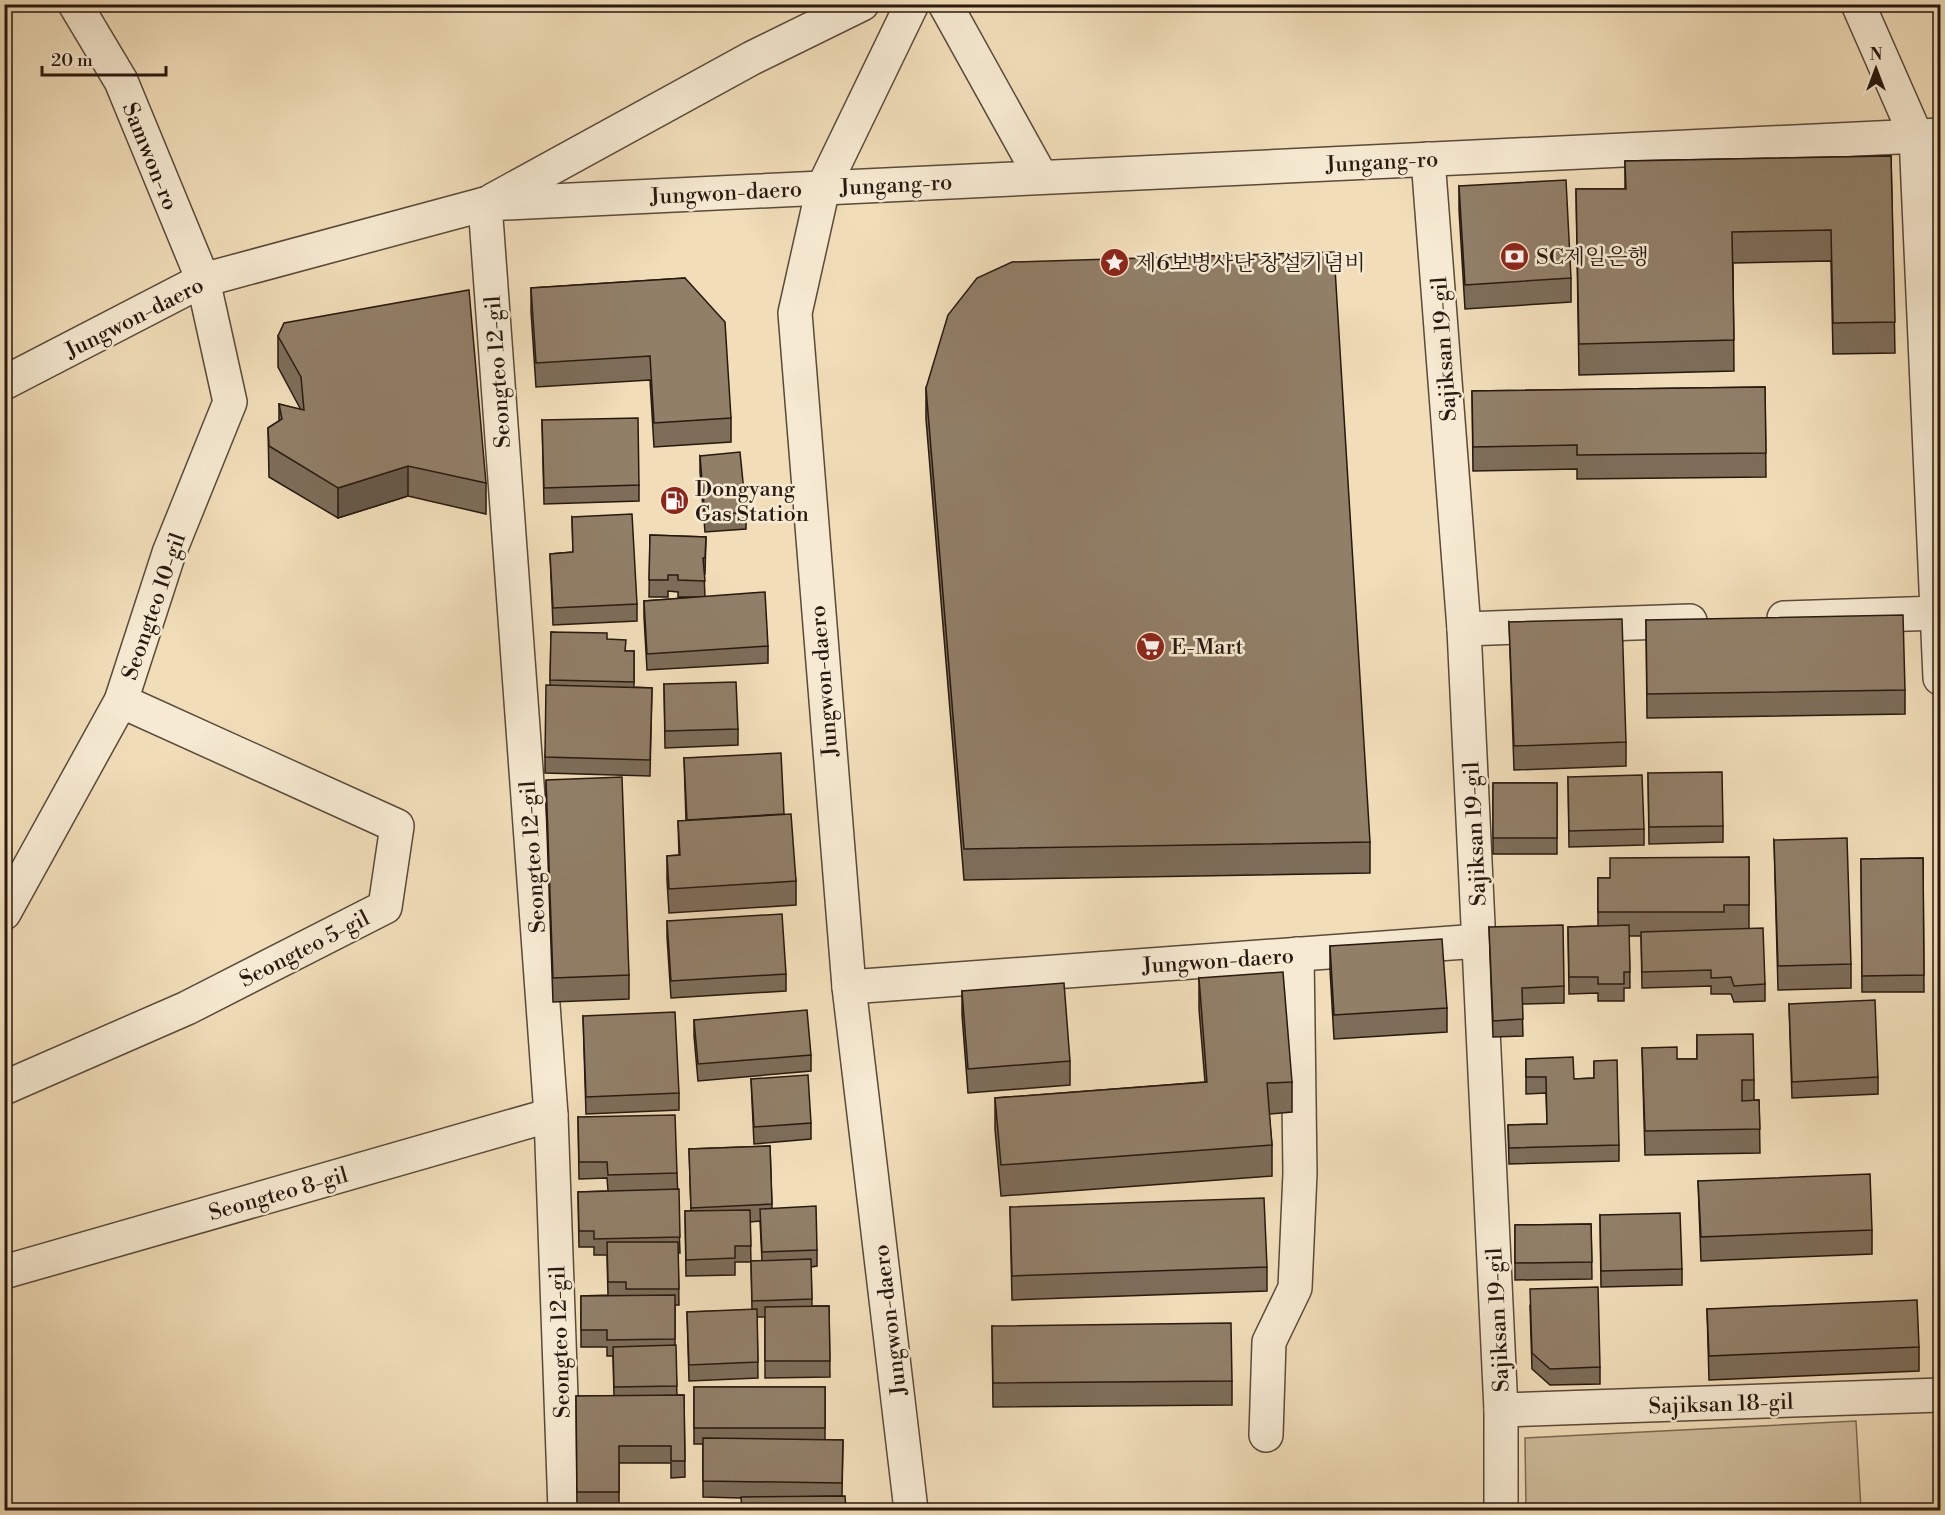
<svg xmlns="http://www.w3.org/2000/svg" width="1945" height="1515" viewBox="0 0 1945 1515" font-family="'Libre Bodoni','Noto Serif KR',serif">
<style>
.green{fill:#cfbd9c;stroke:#7c6b56;stroke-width:1.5}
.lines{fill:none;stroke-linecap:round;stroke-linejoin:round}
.minor-casing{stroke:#5a4a3a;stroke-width:36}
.tertiary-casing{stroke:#5a4a3a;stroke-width:36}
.minor{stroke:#f6ead2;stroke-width:33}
.tertiary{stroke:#f6ead2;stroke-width:33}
.wall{fill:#7d6d59;stroke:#281910;stroke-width:1.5}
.shaded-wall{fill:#665949;stroke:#281910;stroke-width:1.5}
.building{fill:#917f68;stroke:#281910;stroke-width:1.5}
.labels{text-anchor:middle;stroke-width:5;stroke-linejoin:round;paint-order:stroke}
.street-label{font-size:22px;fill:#281910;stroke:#f6ead2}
.poi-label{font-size:22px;fill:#281910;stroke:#f6ead2;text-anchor:start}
</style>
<rect width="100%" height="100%" fill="#f1deb9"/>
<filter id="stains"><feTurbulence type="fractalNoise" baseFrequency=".00333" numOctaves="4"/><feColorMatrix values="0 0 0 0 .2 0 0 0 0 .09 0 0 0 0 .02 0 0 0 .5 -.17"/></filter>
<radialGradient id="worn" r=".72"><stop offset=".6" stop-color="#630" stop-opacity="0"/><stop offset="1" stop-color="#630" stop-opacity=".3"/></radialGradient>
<path class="green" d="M1856,1421L1861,1510H1526L1525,1438Z"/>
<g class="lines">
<defs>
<g id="minor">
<path d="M1858,4L1916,136L1940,678"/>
<path d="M1428,159L1464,629L1501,1410V1510"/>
<path d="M485,204L551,1115L565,1510"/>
<path d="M1784,618L1940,613"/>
<path d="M1464,629L1690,621"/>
<path d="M4,913L121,701L169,553L230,402L203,280L121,81L75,4"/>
<path d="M849,987L1479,941"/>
<path d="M4,1088L187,1008L385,907L397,826L121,701"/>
<path d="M4,1272L551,1115"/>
<path d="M1501,1410L1940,1395"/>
<path d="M1266,1435L1269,1342L1295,1288L1300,1173L1297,954"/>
</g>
<g id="tertiary">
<path d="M945,4L1041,177"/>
<path d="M493,200L752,58L862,4"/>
<path d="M4,383L203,280L485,204L1940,135"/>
<path d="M911,1510L849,987L795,313L823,188L912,4"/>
</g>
</defs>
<use href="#minor" class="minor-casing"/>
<use href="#tertiary" class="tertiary-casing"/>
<use href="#minor" class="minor"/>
<use href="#tertiary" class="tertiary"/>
</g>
<g class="wall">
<path d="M1939,151H1941V203L1939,181Z"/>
<path d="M1891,156L1895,353L1833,354L1831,261L1733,263L1734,371L1579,375L1576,189H1625V161Z"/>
<path d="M1459,186L1571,278V302L1465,309L1459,210Z"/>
<path d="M685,278L731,418V442L654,447L650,380L536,387L531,312V288Z"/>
<path d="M278,336L486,483V514L408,496L338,518L269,477L268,428L279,421V404L301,410L278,367Z"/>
<path d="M1765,387L1766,477L1577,479V469L1473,471L1472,391Z"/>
<path d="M926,388L1370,842V873L964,880L926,419Z"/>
<path d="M542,420L639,485V501L544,504Z"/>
<path d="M700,456L746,512V529L705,532L700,472Z"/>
<path d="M572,517L637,604V621L553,625L550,554L573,552Z"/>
<path d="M650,535L706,537L705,574H704L705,597L768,646V663L647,670L644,617V601L699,597H678V592L668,591V597H649Z"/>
<path d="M1646,620L1905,690V714L1647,718Z"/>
<path d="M1509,622L1626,742V766L1514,770Z"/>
<path d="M551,632L607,639L626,651H634V687L652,688L650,776L545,773V757L550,685Z"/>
<path d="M664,684L738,729V745L665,748Z"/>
<path d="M684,758L784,814L796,881V905L669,913L667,880V856L679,855L678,821H686Z"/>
<path d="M1648,773L1723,826V842L1649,844Z"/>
<path d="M1568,777L1644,829V845L1569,847Z"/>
<path d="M546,780L629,975V999L553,1002L546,804Z"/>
<rect x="1493" y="783" width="64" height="71"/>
<path d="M1774,840L1851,964V988L1778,990Z"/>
<path d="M1749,857V929L1765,984V1001L1734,1002L1731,994H1711V986L1642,988L1641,936H1629L1630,988H1624V1001H1598V993L1569,994L1568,927L1598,926V878H1610Z"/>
<path d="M1923,858L1924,992H1862L1861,859Z"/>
<path d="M667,921L786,974V991L671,998L667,937Z"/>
<path d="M1489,927L1564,986V1003L1522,1004L1523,1036L1493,1037Z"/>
<path d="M1330,946L1447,1008V1032L1334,1039L1330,970Z"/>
<path d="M1199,978L1292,1082V1112L1269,1114L1272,1145V1176L1001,1196L995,1129V1098L1205,1082L1199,1009Z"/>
<path d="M962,991L1070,1061V1085L968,1093L962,1015Z"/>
<path d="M1789,1004L1878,1077V1094L1792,1098Z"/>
<path d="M583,1016L679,1093V1110L586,1114Z"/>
<path d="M694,1020L811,1055V1071L698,1081L694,1036Z"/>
<path d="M1697,1035L1754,1080V1100H1759L1760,1153L1645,1155L1642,1048L1677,1059H1697Z"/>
<path d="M1526,1059L1574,1079L1594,1078V1061L1619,1145V1161L1509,1164L1508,1125L1547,1124L1546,1093L1526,1094Z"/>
<path d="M751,1079L811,1123V1139L754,1144Z"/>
<path d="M578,1117L677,1173L680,1253H678L679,1305H675V1345L677,1395H684L685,1477L671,1478V1463H619V1505L599,1509H577L576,1396H614L613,1356H607V1347H581V1296L608,1295L607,1255H594V1247H579L578,1192L608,1191L607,1178L579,1179Z"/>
<path d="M770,1146L772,1208L817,1250V1266L811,1267L812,1306H829L830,1377L765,1378V1317H757L758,1378L689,1381L687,1312L752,1310L751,1261H762L760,1221L750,1222L751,1262H735V1275L686,1276L685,1211H691L689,1149Z"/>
<path d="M1698,1181L1872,1230V1254L1701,1261Z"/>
<path d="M1010,1207L1267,1267V1291L1012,1300Z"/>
<path d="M1600,1215L1682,1269V1285L1601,1287Z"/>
<path d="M1591,1224L1592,1279L1515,1280V1225Z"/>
<path d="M1530,1306L1600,1367V1384L1550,1385L1532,1369Z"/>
<path d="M1707,1309L1919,1347V1371L1709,1380Z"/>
<path d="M992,1326L1232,1381V1405L993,1407Z"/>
<path d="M694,1387H825V1440H843L842,1496L741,1498L703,1497V1444H694Z"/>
</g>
<path class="shaded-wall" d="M408,466V496L338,518V488Z"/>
<g class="building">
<path d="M1939,151H1941V172Z"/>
<path d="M1891,156L1895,322L1833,323L1831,230L1732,232L1734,340L1579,344L1576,189H1626L1625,161Z"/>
<path d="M1566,180L1571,278L1465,285L1459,186Z"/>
<path d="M1334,252L1370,842L964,849L926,388L948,315L977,278L1012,262Z"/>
<path d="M685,278L725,322L731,418L654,423L650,356L536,363L531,288Z"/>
<path d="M469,290L486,483L408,466L338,488L269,446L268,428L282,419L279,404L304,410L301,377L278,336L284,323Z"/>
<path d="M1765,387L1766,453L1577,455V445L1473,447L1472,391Z"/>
<path d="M638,418L639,485L544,488L542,420Z"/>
<path d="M740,452L746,512L705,516L700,456Z"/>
<path d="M632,514L637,604L553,608L550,554L573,552L572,517Z"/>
<path d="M650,535L706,537L705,558H703L705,581L678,580V575H668V580H649Z"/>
<path d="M765,592L768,646L647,654L644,601Z"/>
<path d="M1903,615L1905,690L1647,694L1646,620Z"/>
<path d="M1622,619L1626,742L1514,746L1509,622Z"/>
<path d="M551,632L607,633V639L626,640L625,651H634V682L550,680Z"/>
<path d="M736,682L738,729L665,731L664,684Z"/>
<path d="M546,685L652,688L650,760L545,757Z"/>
<path d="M781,753L784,814L687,820L684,758Z"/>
<path d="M1722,772L1723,826L1649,827L1648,773Z"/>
<path d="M1642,775L1644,829L1569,831L1568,777Z"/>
<path d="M622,777L629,975L553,978L546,780Z"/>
<rect x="1493" y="783" width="64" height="55"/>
<path d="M791,814L796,881L669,889L667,856L680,855L678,821Z"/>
<path d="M1847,838L1851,964L1778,966L1774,840Z"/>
<path d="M1749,857V905H1724V912H1598V878H1610V858Z"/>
<path d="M1923,858L1924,975L1862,976L1861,859Z"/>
<path d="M782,914L786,974L671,981L667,921Z"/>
<path d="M1563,925L1564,986L1522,988L1523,1019L1493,1021L1489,927Z"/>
<path d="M1629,925L1630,972H1624V984H1598V977H1569L1568,927Z"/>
<path d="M1763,928L1765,984L1734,986L1731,977L1711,978V970L1642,972L1641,932Z"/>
<path d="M1442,939L1447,1008L1334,1015L1330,946Z"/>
<path d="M1283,972L1292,1082L1267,1083L1272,1145L1001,1165L995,1098L1207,1082L1199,978Z"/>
<path d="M1064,983L1070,1061L968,1069L962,991Z"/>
<path d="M1875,1000L1878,1077L1792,1082L1789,1004Z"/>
<path d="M807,1010L811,1055L698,1064L694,1020Z"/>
<path d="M675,1012L679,1093L586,1097L583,1016Z"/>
<path d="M1753,1034L1754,1080H1742V1101L1759,1100L1760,1129L1645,1131L1642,1048L1677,1047V1059H1697V1035Z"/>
<path d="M1573,1057L1574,1079L1594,1078V1061L1617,1060L1619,1145L1509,1148L1508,1125L1547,1124L1546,1077H1526V1059Z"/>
<path d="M808,1075L811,1123L754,1127L751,1079Z"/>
<path d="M675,1115L677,1173L608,1175L607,1162H579L578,1117Z"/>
<path d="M770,1146L772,1204L691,1208L689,1149Z"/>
<path d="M1870,1174L1872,1230L1701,1237L1698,1181Z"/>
<path d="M679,1189L680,1237L594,1239V1231H579L578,1192Z"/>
<path d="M1264,1198L1267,1267L1012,1276L1010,1207Z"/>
<path d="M816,1206L817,1250L762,1252L760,1209Z"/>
<path d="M750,1210L751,1246H735V1258L686,1260L685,1211Z"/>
<path d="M1680,1213L1682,1269L1601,1271L1600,1215Z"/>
<path d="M1591,1224L1592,1262L1515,1263V1225Z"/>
<path d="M607,1242H678L679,1289H626V1282H608Z"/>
<path d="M811,1259L812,1299L752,1301L751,1261Z"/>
<path d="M1598,1287L1600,1367L1550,1369L1532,1353L1530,1289Z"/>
<path d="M675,1295V1339L607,1340V1330H581V1296Z"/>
<path d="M1917,1300L1919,1347L1709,1356L1707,1309Z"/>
<path d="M829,1306L830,1361H765V1307Z"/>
<path d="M757,1309L758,1362L689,1365L687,1312Z"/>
<path d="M1231,1323L1232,1381L993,1383L992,1326Z"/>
<path d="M676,1345L677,1386L614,1387L613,1347Z"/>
<rect x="694" y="1387" width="131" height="41"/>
<path d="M684,1395L685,1461H671V1446H619V1492H577L576,1396Z"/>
<path d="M703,1438L843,1440L842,1483L703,1481Z"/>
<path d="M845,1496L846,1510H742L741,1497Z"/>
<path d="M599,1505L695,1507V1510H599Z"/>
<path d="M1245,1508V1510H1235Z"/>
</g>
<defs>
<symbol id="bank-disc" viewBox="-11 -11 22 22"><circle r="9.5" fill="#8f2418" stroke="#f6ead2"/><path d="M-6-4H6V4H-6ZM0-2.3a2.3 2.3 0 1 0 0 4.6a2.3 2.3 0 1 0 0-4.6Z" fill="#fff"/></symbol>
<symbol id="sight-disc" viewBox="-11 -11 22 22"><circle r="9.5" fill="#8f2418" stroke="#f6ead2"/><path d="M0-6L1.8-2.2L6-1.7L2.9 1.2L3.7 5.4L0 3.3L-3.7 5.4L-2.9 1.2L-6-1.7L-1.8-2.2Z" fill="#fff"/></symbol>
<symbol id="fuel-disc" viewBox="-11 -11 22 22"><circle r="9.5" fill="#8f2418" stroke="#f6ead2"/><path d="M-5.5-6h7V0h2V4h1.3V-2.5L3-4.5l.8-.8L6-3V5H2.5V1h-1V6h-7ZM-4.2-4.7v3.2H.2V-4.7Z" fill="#fff"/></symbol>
<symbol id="supermarket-disc" viewBox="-11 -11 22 22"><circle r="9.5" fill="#8f2418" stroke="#f6ead2"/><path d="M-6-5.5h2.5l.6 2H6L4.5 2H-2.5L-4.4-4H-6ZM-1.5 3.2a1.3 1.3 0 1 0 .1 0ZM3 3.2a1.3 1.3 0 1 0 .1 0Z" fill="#fff"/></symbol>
</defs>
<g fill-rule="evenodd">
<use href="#bank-disc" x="1498" y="240" width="33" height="33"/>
<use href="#sight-disc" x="1098" y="246" width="33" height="33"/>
<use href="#fuel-disc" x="658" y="484" width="33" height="33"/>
<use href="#supermarket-disc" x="1134" y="630" width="33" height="33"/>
</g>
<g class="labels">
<g class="street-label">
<text transform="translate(151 156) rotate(68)" y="8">Samwon-ro</text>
<text transform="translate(1382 161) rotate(-3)" y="8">Jungang-ro</text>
<text transform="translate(896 184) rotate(-3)" y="8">Jungang-ro</text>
<text transform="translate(726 192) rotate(-3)" y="8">Jungwon-daero</text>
<text transform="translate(134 317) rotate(-27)" y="8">Jungwon-daero</text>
<text transform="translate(1443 349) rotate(-94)" y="8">Sajiksan 19-gil</text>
<text transform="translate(497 372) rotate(-94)" y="8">Seongteo 12-gil</text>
<text transform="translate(153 606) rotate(-71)" y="8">Seongteo 10-gil</text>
<text transform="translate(823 681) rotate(-95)" y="8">Jungwon-daero</text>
<text transform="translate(1474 834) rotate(-93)" y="8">Sajiksan 19-gil</text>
<text transform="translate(532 857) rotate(-94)" y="8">Seongteo 12-gil</text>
<text transform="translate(304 948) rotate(-27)" y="8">Seongteo 5-gil</text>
<text transform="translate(1218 960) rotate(-4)" y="8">Jungwon-daero</text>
<text transform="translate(278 1193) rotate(-16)" y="8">Seongteo 8-gil</text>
<text transform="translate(889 1320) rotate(-97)" y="8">Jungwon-daero</text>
<text transform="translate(1497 1320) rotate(-93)" y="8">Sajiksan 19-gil</text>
<text transform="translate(559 1342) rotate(-92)" y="8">Seongteo 12-gil</text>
<text transform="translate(1721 1403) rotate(-2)" y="8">Sajiksan 18-gil</text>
</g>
<g class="poi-label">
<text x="1536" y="264">SC제일은행</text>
<text x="1135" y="270">제6보병사단 창설기념비</text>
<text x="695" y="496">Dongyang<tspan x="695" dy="25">Gas Station</tspan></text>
<text x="1171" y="654">E-Mart</text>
</g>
</g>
<rect width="1945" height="1515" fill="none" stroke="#f1deb9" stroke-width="24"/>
<rect x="6" y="6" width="1933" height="1503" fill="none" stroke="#281910" stroke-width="3"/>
<rect x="12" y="12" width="1921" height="1491" fill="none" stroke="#281910" stroke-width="1.5"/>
<g transform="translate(1876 69)" stroke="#f6ead2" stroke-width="4.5" paint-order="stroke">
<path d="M0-4.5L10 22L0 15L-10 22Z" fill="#281910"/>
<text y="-9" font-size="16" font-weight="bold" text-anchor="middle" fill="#281910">N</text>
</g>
<path d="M42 66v9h124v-9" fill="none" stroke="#281910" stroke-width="3"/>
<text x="51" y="66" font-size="18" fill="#281910" stroke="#f6ead2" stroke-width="4.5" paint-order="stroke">20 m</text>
<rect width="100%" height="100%" filter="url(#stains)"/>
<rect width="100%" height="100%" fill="url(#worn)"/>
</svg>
